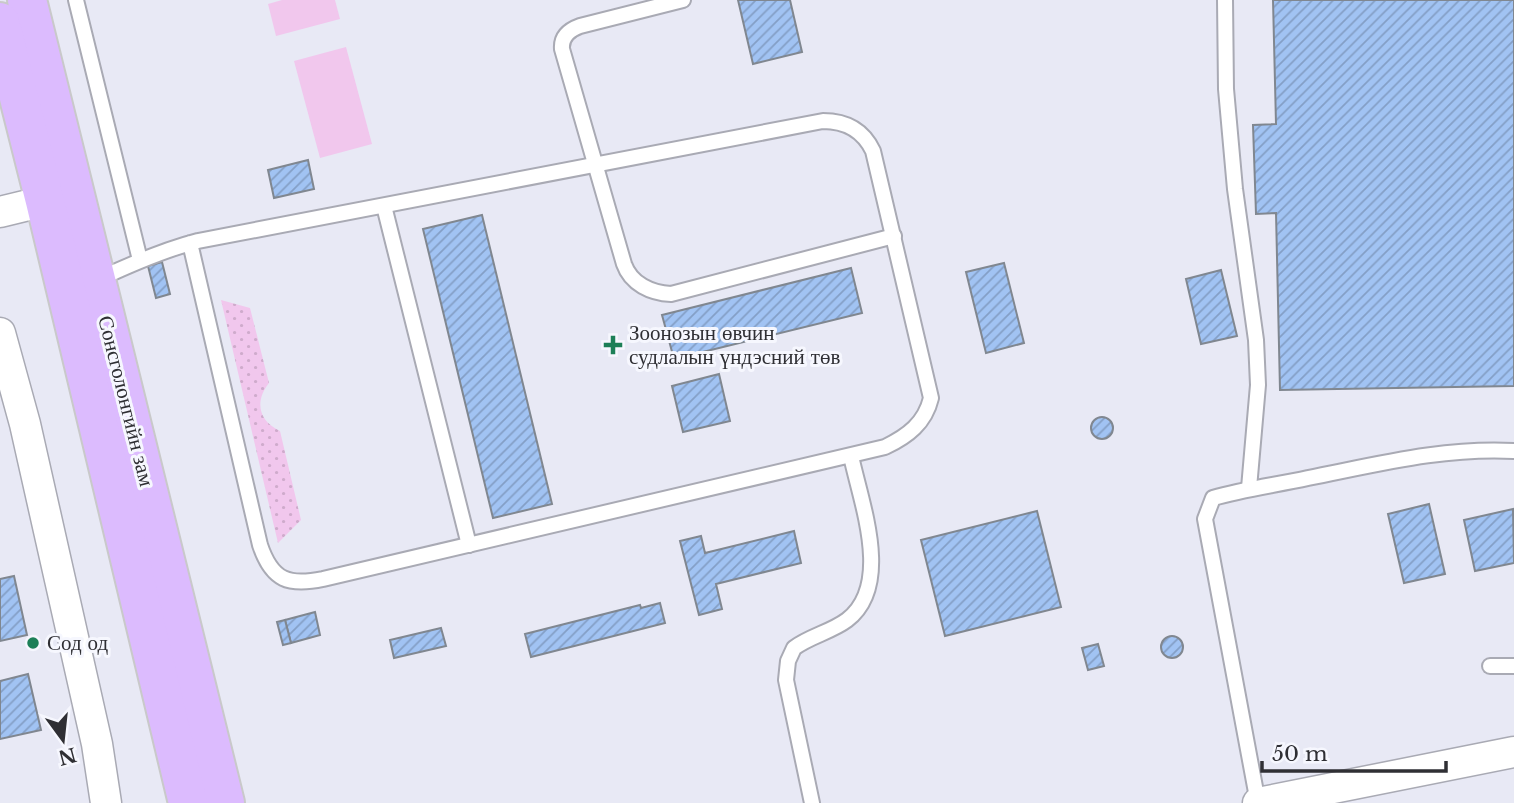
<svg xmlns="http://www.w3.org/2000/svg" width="1514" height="803" viewBox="0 0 1514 803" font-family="'Libre Baskerville',serif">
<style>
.grass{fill:url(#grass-dots)}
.pitch{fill:#f1c7ed}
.building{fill:url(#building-hatch);stroke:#808790;stroke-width:2}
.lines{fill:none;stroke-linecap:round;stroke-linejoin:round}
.lane-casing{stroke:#a9aab4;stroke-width:18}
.street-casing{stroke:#a9aab4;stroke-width:33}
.primary-casing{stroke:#c9c9ca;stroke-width:42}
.lane{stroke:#fff;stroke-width:14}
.street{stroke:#fff;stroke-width:30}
.primary{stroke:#dcbbfe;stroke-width:38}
.poi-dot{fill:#1c7f57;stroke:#f6f7fe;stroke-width:2.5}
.labels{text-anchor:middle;stroke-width:6;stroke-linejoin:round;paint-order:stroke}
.poi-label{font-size:21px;fill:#2f2f34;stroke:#f6f7fe;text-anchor:start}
.street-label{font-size:21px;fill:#2f2f34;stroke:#f6f7fe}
</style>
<defs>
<pattern id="grass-dots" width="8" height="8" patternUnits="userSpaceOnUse" patternTransform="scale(1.75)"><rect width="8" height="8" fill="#f1c7ed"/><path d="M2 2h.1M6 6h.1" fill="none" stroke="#cfabcc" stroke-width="1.8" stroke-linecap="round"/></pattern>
<pattern id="building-hatch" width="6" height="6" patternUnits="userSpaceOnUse" patternTransform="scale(1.75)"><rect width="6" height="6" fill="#a1c3f3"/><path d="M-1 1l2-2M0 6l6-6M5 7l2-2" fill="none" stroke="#849fc6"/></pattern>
</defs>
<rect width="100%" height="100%" fill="#e8e9f5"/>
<path class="grass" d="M221,300L250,308L269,383C254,402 259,421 280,431L301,520L278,543Z"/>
<g class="pitch">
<path d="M282,0H335L340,19L276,36L268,4Z"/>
<path d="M346,47L372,144L320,158L294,61Z"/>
</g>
<g class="building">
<path d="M738,0H790L802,52L753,64Z"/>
<path d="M1273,0H1514V386L1280,390L1276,213L1256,214L1253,125L1276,124Z"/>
<path d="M308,160L314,189L274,198L268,170Z"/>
<path d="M482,215L552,504L493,518L423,229Z"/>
<path d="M162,262L170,294L156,298L148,266Z"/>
<path d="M1004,263L1024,343L986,353L966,272Z"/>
<path d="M851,268L862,313L674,359L662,315Z"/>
<path d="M1221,270L1237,336L1201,344L1186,279Z"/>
<path d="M719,374L730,421L683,432L672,386Z"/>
<circle cx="1102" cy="428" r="11"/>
<path d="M1429,504L1445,574L1404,583L1388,514Z"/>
<path d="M1513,509L1514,563L1475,571L1464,520Z"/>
<path d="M1037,511L1061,607L945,636L921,540Z"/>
<path d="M794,531L801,563L716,584L722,609L699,615L680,541L701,536L705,553Z"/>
<path d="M14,576L27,635L0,641V579Z"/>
<path d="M660,603L665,623L531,657L525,634L640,605L641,608Z"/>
<path d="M315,612L320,635L291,643L285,620Z"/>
<path d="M285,620L291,643L283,645L277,622Z"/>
<path d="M441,628L446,646L394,658L390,640Z"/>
<circle cx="1172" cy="647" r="11"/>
<path d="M1098,644L1104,666L1088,670L1082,648Z"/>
<path d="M28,674L41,730L0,739V681Z"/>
</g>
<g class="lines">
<defs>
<g id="lane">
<path d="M76,0L140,260"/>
<path d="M683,0L580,26C569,30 561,37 562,49L624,264C631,284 651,293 671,294L894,236"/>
<path d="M1225,0L1226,89L1235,189L1256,340L1258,385L1249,488"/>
<path d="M384,206L469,545"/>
<path d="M97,280C131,264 163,250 198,241L823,121C846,121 863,130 873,151L931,398C925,423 908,436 885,447L323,579C289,586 272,581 260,545L190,243"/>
<path d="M1490,666H1514"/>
<path d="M812,803L786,680L788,661L794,648C810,636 831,632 847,620C893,585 861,503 851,456"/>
<path d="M1258,803L1205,519L1213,498C1244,489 1276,485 1308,478C1375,465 1444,447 1514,451"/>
</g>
<g id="street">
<path d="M0,212L45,201"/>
<path d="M0,333L25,424L97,744L106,803"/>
<path d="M1258,803L1514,752"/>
</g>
<g id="primary">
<path d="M27,0L225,803"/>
<path d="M0,22L45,201L188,803"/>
</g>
</defs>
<use href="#lane" class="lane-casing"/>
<use href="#street" class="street-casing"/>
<use href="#primary" class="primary-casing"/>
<use href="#lane" class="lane"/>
<use href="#street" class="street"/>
<use href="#primary" class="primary"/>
</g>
<g class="poi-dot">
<path d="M609.5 334.5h7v7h7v7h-7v7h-7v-7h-7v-7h7z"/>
<circle cx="33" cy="643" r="7"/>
</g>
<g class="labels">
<g class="poi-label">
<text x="629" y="340">Зоонозын өвчин<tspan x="629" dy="24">судлалын үндэсний төв</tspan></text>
<text x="47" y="650">Сод од</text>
</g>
<g class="street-label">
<text transform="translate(126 401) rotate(76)" y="7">Сонсголонгийн зам</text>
</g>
</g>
<g transform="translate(63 740) rotate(165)" stroke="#f6f7fe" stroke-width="5" paint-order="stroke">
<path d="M0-5L12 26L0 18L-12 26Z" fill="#2f2f34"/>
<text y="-10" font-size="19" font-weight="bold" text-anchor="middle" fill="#2f2f34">N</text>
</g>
<path d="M1262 761v10h184v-10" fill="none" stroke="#2f2f34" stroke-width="3.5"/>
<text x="1272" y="761" font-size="21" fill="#2f2f34" stroke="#f6f7fe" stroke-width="5" paint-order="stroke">50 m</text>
</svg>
